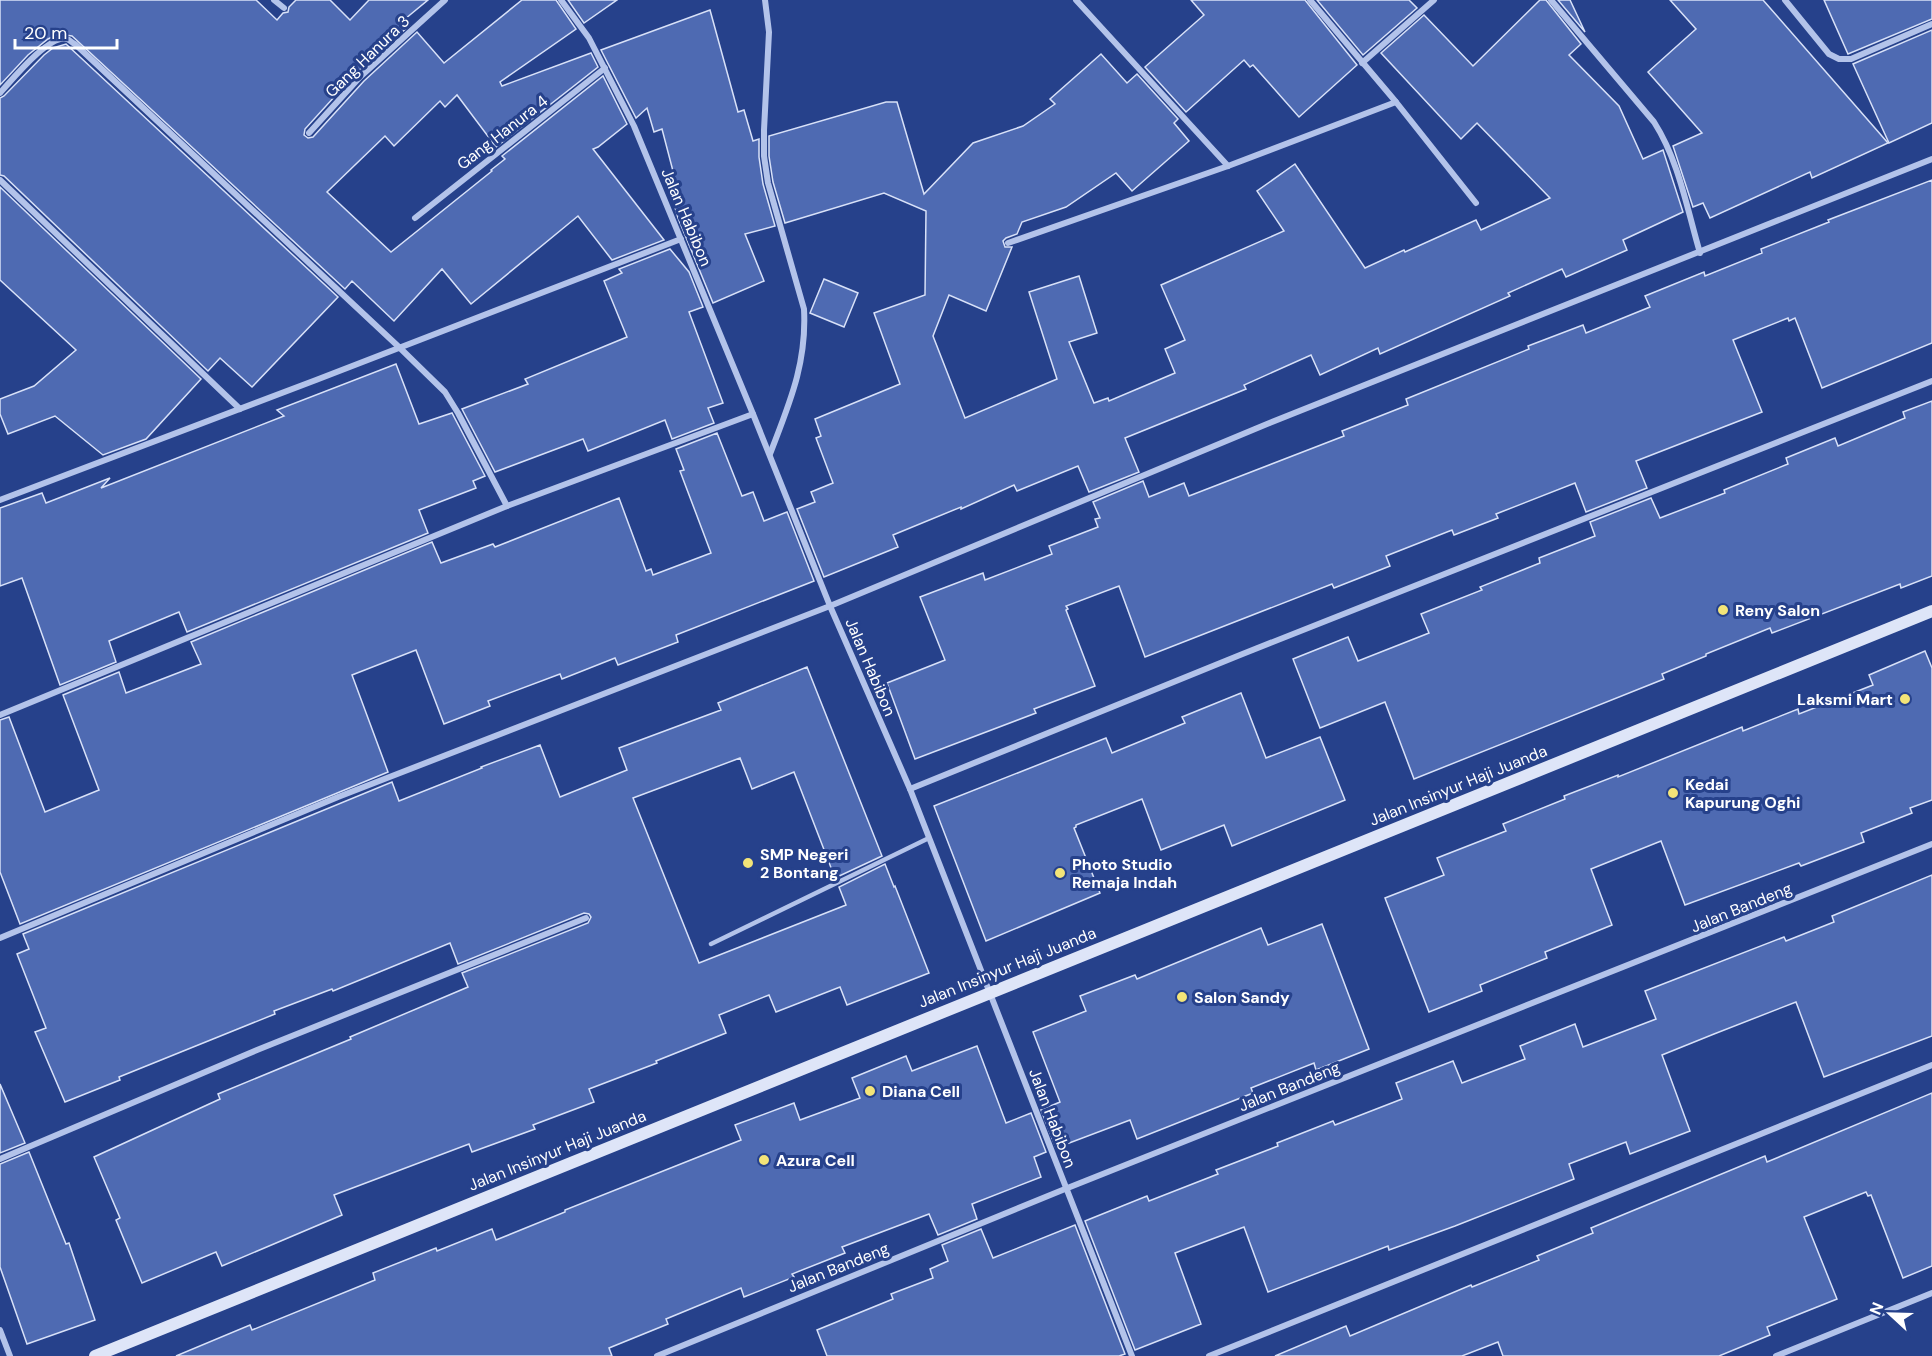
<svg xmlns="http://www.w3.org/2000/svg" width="1932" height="1356" viewBox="0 0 1932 1356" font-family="'DM Sans',sans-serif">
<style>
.building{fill:#4e6ab2;stroke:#d8e1f8;stroke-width:1.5}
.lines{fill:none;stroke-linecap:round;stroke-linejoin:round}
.lane{stroke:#b3c3ea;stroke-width:4.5}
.street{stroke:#b3c3ea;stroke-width:6}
.secondary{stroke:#dee5f8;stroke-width:12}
.poi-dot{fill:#f3e478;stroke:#26418b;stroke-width:2}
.labels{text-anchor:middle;stroke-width:6;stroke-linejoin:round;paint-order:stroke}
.street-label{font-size:16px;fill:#fff;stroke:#26418b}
.poi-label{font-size:16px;font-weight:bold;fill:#fff;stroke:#26418b;text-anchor:start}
</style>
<rect width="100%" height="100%" fill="#26418b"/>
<g class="building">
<path d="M0,0H256L277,20L283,13L288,12L289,7L296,0H330L350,20L369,0H428L405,19L410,25L356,73L305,129L304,135L308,138L313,137L364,81L417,32L444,63L522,0H556L576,29L500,82L502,86L591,53L598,67L496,147L457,95L445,107L440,101L394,146L385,136L327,192L391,252L492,171L491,170L505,159L502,156L603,76L627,124L598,147L593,149L664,240L612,260L578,216L471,304L442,269L394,321L352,281L345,289L72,36L59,34L48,39L28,55L0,85Z"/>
<path d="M568,0H617L584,23Z"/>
<path d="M1191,0H1305L1357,65L1299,117L1253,65L1250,67L1244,60L1186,112L1145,67L1204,15Z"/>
<path d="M1317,0H1409L1417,8L1363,55Z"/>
<path d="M1540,0H1546L1581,44L1569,55L1619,106L1643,159L1663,150L1683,212L1623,240L1627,250L1566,277L1562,269L1508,293L1510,296L1380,354L1378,348L1320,375L1311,355L1244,385L1246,389L1125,438L1139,472L1089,492L1078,466L1017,491L1014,485L961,509V507L893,535L898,547L824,577L797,509L815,502L811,492L833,483L816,438L821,436L815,419L900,384L874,313L925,295L926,211L884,193L785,223L773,182L769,156V136L886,102H897L924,194L973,143L1023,126L1055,104L1050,99L1101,54L1127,83L1137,74L1178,119L1174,123L1189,141L1132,191L1116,173L1066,207L1022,222L1017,234L1006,238L1003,241L1005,247H1012L986,311L949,295L933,336L965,418L1057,379L1029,292L1079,276L1097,333L1069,342L1094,403L1108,398L1109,401L1175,373L1165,349L1185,340L1161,285L1284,231L1257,191L1295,164L1365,268L1404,250L1405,252L1476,220L1481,230L1550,198L1477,123L1461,139L1381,53L1424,15L1473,66Z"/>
<path d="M1558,0H1570L1585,32Z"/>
<path d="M1670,0H1763L1888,143L1812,178L1810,172L1710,218L1703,203L1693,207L1673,146L1702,133L1648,72L1696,29Z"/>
<path d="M1824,0H1932V19L1848,54Z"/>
<path d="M710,10L738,112L744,110L753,141L759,139V157L763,184L775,226L745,234L764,281L713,303L678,218L672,197L679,194L662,129L654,132L647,108L636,118L601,50Z"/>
<path d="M1932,30V123L1889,143L1853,64Z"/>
<path d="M66,44L338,297L252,387L220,358L208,371L4,176L0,175V98L4,96L44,55L53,48Z"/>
<path d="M1932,180V343L1822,388L1795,318L1789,321L1788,318L1733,340L1762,412L1636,461L1647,488L1586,512L1575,483L1496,514L1498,518L1454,535L1452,530L1386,556L1390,566L1334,588L1332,584L1145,657L1119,586L1066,606L1068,609L1066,610L1095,686L1034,709L1036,713L915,759L887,683L945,660L920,597L983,573L985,580L1052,554L1049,546L1098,527L1095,519L1100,518L1093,502L1143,481L1149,497L1184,483L1189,496L1344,436L1342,431L1408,405L1406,399L1529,349L1528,346L1583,325L1586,333L1650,307L1645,296L1704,272L1705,276L1762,253L1761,249L1829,222L1828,220Z"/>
<path d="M0,187L201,379L146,439L103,455L55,416L8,434L0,414V399L34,386L76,350L0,280Z"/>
<path d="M670,249L689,272L703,307L689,312L723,403L708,408L714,423L672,439L665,420L588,451L583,439L495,472L462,409L528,384L525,379L627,337L604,281L622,273L619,269Z"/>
<path d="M824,279L858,293L844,327L810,313Z"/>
<path d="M396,364L419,424L452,413L485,476L473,481L476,488L419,510L428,533L187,632L179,612L109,641L116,662L60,685L22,578L0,586V508L42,493L46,503L110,478L101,488L284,416L277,410Z"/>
<path d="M1932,401V576L1901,588L1900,584L1772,633L1770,628L1706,654V656L1662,674L1664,679L1414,779L1385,702L1320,728L1293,659L1348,637L1358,661L1429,633L1421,614L1482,590L1480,587L1540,563L1539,558L1595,536L1590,522L1651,498L1660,518L1725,493L1724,490L1788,464L1786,458L1835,438L1838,446L1905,418L1903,412Z"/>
<path d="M717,433L742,496L753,492L764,521L787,512L814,581L676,635L678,642L618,665L615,658L562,679L560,674L488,701L490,706L444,724L416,650L352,675L388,772L20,924L0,872V720L9,717L45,812L99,790L63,695L119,672L126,693L201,664L191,642L432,542L441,563L493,544L495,547L619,498L646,571L651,569L653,575L711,553L680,471L684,470L676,449Z"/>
<path d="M1925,651L1932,668V800L1910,808L1912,813L1861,833L1864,842L1801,866L1799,863L1685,905L1661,841L1591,869L1612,925L1545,952L1547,958L1480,985L1482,991L1429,1012L1385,898L1444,875L1437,858L1506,831L1503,824L1565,799L1564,796L1618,775V777L1742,727L1743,731L1798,709L1799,714L1873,685L1869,675Z"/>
<path d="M807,667L882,856L835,878L794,772L752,789L740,758L633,798L699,963L846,905L839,887L885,864L894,887L895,886L929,973L847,1005L840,987L776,1012L769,995L719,1015L726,1033L656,1061L657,1063L589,1089L594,1102L533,1125L535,1129L472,1152L469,1144L334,1195L342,1215L222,1266L216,1252L142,1283L116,1220L120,1218L94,1157L220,1099L218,1094L351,1039L350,1037L468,987L462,973L588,923L591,917L589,914L584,913L458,964L450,943L333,991L332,989L274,1011L275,1014L119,1077L120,1080L65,1102L35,1032L46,1028L17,954L29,949L23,934L392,782L399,801L482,768L481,767L540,745L560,797L627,770L619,748L721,710L718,703Z"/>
<path d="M1241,693L1266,758L1320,737L1345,800L1232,846L1224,825L1161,850L1142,799L1076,825V827L1074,828L1100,893L986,941L934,806L1106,738L1112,753L1185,723L1182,717Z"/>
<path d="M1932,875V1036L1824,1077L1796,1002L1714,1034L1662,1055L1690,1131L1630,1154L1626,1142L1569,1164L1574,1179L1455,1226L1389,1250L1388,1246L1268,1292L1244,1227L1175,1253L1201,1324L1135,1350L1085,1221L1147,1196L1149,1201L1218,1174L1216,1170L1278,1146L1277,1143L1333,1121L1335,1125L1402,1099L1396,1083L1453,1061L1462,1083L1525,1059L1520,1046L1575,1024L1583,1047L1656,1019L1645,991L1784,937L1786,941L1834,922L1832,916Z"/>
<path d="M1322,924L1369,1049L1316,1070L1314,1063L1251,1088L1253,1093L1137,1139L1130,1120L1056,1148L1041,1110L1060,1102L1033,1032L1086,1011L1080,996L1135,975L1137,979L1261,928L1268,945Z"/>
<path d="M977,1046L1006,1123L1031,1113L1046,1152L1034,1157L1041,1177L972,1204L977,1219L938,1235L929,1214L842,1247L845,1253L792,1274L794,1277L744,1297L741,1288L666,1319L668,1324L609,1348L612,1356H176L250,1325L252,1330L375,1280L373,1273L436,1248L437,1251L492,1229L496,1240L565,1212V1210L741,1140L735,1125L794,1103L800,1120L860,1098L852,1078L906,1056L912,1071Z"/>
<path d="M0,1084L25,1143L0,1153Z"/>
<path d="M1932,1093V1266L1903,1278L1871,1195L1868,1196L1866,1192L1804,1217L1837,1299L1767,1327L1770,1335L1719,1356H1503L1498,1342L1462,1356H1275L1346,1326L1350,1336L1471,1285L1472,1287L1539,1260L1537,1256L1593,1233L1591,1228L1765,1156L1767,1162Z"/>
<path d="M29,1152L66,1244L69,1243L95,1320L27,1344L0,1267V1164Z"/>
<path d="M1075,1225L1125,1354L1119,1356H827L817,1330L893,1299L891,1294L933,1278L930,1269L948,1261L942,1245L981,1229L993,1258Z"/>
</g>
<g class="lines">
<path class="lane" d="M711,944L929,838"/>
<g class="street">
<path d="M274,0L284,8"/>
<path d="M561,0L589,38L634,126L753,414L830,606L910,789L1132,1356"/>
<path d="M765,0L769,32L764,130V156L768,183L804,309C807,364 789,404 770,454"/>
<path d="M1076,0L1228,166"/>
<path d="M1310,0L1396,102L1476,203"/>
<path d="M1551,0L1654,122C1679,161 1687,209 1700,253"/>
<path d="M1785,0L1829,54L1839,59H1851L1932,24"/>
<path d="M1362,63L1434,0"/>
<path d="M0,93C12,80 49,34 67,39C70,40 72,43 75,44L400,348L445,392L458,413L507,506"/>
<path d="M309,133L360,77L445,0"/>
<path d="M0,180L240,409"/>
<path d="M415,218L605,68"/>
<path d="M1008,243L1228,166L1396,102"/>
<path d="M0,500L316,380L681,239"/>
<path d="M0,715L507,506L753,414"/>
<path d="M910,789L1240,655L1932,381"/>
<path d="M0,938L338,797L830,606L1267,424L1932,159"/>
<path d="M0,1159L257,1050L586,918"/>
<path d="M0,1330L10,1356"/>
<path d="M657,1356L1065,1189L1932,844"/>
<path d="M1209,1356L1932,1065"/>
<path d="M1776,1356L1932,1293"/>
</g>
<path class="secondary" d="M95,1356L1932,611"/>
</g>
<g class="poi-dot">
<circle cx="1723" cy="610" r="6"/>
<circle cx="1905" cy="699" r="6"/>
<circle cx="1673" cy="793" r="6"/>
<circle cx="748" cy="863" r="6"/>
<circle cx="1060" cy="873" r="6"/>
<circle cx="1182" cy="997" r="6"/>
<circle cx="870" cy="1091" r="6"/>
<circle cx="764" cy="1160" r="6"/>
</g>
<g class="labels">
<g class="street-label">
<text transform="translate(367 56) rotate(-44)" y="6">Gang Hanura 3</text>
<text transform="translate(502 132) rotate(-38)" y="6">Gang Hanura 4</text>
<text transform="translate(687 217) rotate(67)" y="6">Jalan Habibon</text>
<text transform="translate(871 667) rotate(67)" y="6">Jalan Habibon</text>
<text transform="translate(1458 785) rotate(-22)" y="6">Jalan Insinyur Haji Juanda</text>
<text transform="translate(1741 907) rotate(-22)" y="6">Jalan Bandeng</text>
<text transform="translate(1007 967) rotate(-22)" y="6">Jalan Insinyur Haji Juanda</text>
<text transform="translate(1289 1086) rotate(-22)" y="6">Jalan Bandeng</text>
<text transform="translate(1053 1118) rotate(69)" y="6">Jalan Habibon</text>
<text transform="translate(557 1150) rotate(-22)" y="6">Jalan Insinyur Haji Juanda</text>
<text transform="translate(838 1267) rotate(-22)" y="6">Jalan Bandeng</text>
</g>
<g class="poi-label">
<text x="1735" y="616">Reny Salon</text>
<text x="1893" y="705" text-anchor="end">Laksmi Mart</text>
<text x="1685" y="790">Kedai<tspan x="1685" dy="18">Kapurung Oghi</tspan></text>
<text x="760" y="860">SMP Negeri<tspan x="760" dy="18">2 Bontang</tspan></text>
<text x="1072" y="870">Photo Studio<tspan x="1072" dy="18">Remaja Indah</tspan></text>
<text x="1194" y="1003">Salon Sandy</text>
<text x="882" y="1097">Diana Cell</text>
<text x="776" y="1166">Azura Cell</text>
</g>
</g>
<g transform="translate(1890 1314) rotate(292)" stroke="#26418b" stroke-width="4.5" paint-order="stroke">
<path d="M0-4.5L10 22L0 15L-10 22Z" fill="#ffffff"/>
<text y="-9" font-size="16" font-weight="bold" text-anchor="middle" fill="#ffffff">N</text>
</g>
<path d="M15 39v9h102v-9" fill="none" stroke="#ffffff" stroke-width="3"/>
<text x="24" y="39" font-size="18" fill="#ffffff" stroke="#26418b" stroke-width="4.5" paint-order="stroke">20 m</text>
</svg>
